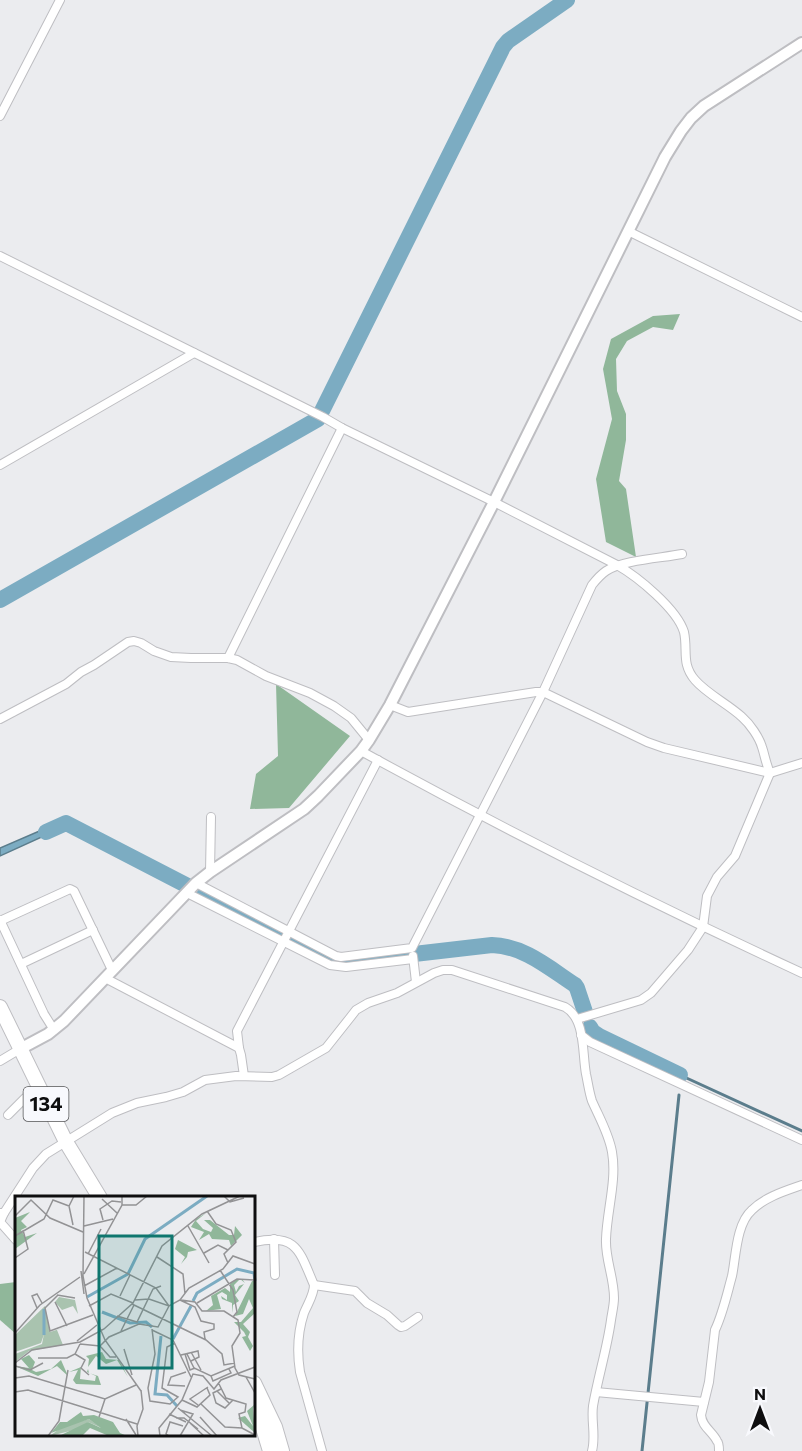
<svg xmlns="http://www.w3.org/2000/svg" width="802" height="1451" viewBox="0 0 802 1451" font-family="Commissioner,sans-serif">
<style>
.forest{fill:#90b79a}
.water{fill:#7cacc2;stroke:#5b7d8c;stroke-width:1.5}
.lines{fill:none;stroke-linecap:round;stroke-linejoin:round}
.stream{stroke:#5b7d8c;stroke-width:3}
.river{stroke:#7cacc2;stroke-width:16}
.minor-casing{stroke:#bebec2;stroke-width:10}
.tertiary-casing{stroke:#bebec2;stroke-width:14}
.trunk-casing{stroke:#bebec2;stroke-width:16}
.minor{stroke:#fff;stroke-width:8}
.tertiary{stroke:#fff;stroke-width:10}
.trunk{stroke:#fff;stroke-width:14}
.labels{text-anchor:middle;stroke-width:6;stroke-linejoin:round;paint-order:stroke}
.shield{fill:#f8f9fd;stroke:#545456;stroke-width:1.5}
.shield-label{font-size:20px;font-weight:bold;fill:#0e0e0f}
.inset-river{fill:none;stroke:#7cacc2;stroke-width:3}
.inset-road{fill:none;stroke:#939395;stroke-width:1.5}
.view{fill:#0f766e;fill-opacity:0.15;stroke:#0f766e;stroke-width:3}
.inset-edge{fill:none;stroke:#0e0e0f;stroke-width:3}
</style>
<rect width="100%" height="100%" fill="#ebecef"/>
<g class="forest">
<path d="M680,314L673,330L653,327L627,341L616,359L617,391L626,414V440L619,481L626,489L636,557L606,542L596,479L612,419L603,369L611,339L653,316Z"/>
<path d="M276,684L350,736L289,808L250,809L256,774L278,756Z"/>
<path d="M16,1282V1334L0,1320V1284Z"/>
</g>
<path class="water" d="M65,822L68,825L0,856V848L51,826Z"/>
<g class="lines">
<g class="stream">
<path d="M680,1077V1075L802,1131"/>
<path d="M642,1451L679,1095"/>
</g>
<g class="river">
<path d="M0,600L318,419L503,47L508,41L567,0"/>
<path d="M46,832L66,823L333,961L345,962L492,945C524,946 549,968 575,985L577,988L585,1012"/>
<path d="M590,1027L593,1032L599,1036L680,1075"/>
</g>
<defs>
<g id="minor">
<path d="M0,116L60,0"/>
<path d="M628,231L802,317"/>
<path d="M0,256L323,417L342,428L494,502L617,565C638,577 677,609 684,632C688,650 681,664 695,680C707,694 728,704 742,717C750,724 759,737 762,747C765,756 766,764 770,773L735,856L717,877L707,896L703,927L688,950L651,993L641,1000L577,1019"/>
<path d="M0,465L194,353"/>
<path d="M228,658L342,428"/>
<path d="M390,705L408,712L536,692H543L647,742L664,748L770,773L802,763"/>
<path d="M0,719L66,684L81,672L94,665L128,642L134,641L141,643L154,651L171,657L191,658H228L237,660L266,676L310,693L334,706L351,718L369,740"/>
<path d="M361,751C505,830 653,904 802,973"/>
<path d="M210,872L211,817"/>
<path d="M196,883L336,956L341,957L412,948L543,692L592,585C596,580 600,575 606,571C622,560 662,558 682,554"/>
<path d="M187,893L330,965L346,967L413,959"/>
<path d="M0,920L44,1014L54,1030"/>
<path d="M0,921L70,889L74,891L112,970"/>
<path d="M413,956L416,982"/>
<path d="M21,964L93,930"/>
<path d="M105,978L239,1048L241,1055L244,1076"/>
<path d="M581,1035L590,1042L802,1140"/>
<path d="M239,1048L237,1031L378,760"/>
<path d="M0,1061L20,1049"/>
<path d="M8,1115L25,1098L40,1091"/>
<path d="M0,1213H4L33,1168L46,1154L112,1113L137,1103L166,1097L183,1092L205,1080L236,1076L272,1077L279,1075L326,1048L349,1019L356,1010L368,1003L397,993L434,973L443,970H452L565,1007C586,1019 582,1053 586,1074C588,1083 589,1092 592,1101C599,1117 609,1134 612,1152C617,1180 607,1210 606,1239C605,1259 614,1277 614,1298C614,1305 612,1313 611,1320C607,1349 598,1377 593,1406C591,1421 596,1436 592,1451"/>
<path d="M4,1213L0,1222L16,1240"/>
<path d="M274,1239L275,1275"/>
<path d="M254,1242C297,1233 299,1250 314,1285C314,1295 308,1303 304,1313C298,1331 297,1353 300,1372L322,1451"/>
<path d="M314,1285L355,1291L367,1303L387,1315L398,1325L401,1327L405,1326L418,1317"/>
<path d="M596,1392L704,1402"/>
<path d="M719,1451C719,1448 719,1443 717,1441C712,1431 702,1427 701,1415L709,1382L715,1330C723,1313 727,1294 732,1276C736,1257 736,1224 752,1210C765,1197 785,1191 802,1185"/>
</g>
<path id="tertiary" d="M20,1049L48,1034L64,1021L196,883L210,872L304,809L318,796L361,751L369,740L390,705L494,502L665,157L681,131L691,118L704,106L802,43"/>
<g id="trunk">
<path d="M0,1007L66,1142L100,1198"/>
<path d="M254,1383L275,1427L282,1451"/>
<path d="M254,1405L263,1428L270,1451"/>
</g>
</defs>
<use href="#minor" class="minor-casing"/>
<use href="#tertiary" class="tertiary-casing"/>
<use href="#trunk" class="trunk-casing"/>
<use href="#minor" class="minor"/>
<use href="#tertiary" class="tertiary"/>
<use href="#trunk" class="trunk"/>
</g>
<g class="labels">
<rect class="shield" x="23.5" y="1087" width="45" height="34" rx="4.5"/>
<g class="shield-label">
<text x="46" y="1111">134</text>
</g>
</g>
<g transform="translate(15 1196)">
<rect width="240" height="240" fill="#ebecef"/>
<path d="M44,101L60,104L63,118L58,110L47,114L40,106ZM30,110L35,136L54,130L42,134L48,149L14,155L0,166V158L27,148L29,138L26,147L0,156L1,138ZM74,223L87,232L73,226L67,232L35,240L48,230Z" fill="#a9c3af"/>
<path d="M15,16L6,25L12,31L6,34L10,41L22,37L0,53V22ZM191,17L181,25L188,33L196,36L198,32L189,24H195L214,39H219L220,30L227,39L216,50L214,44L197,43L194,38L184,44L189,36L176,31L181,23ZM163,44L182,54L173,56L172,61L166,68L170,61L160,53ZM222,83H227L230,87L225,83L219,89L221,96L224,90L229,88L220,99L224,105L218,109L217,117V107L207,103L206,100L212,104V99L207,96L202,99L206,113L191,115L198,109L196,100L210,92L215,96V88ZM237,85H240V117L228,128L235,136L233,141L238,150L235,155L227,141L231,140L229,136L219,126H226L238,112L234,103L228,118L220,120ZM87,156L91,163L104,164L113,181L102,164L91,168L81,160L73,171L74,163L71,160ZM14,159L20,166L17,174L21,176L36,173L46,164L53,180L42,170L23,180L0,170L14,172L6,163ZM66,171L65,183L80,185L81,180L72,176L73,173L74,177L83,180L86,189L61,188L58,184L63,174L54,176ZM239,209L238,213L240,237L223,222L230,220L238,230L232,215ZM66,216L68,220L79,219L98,226L105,237L112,240H94L75,232L67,240H44L73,226L86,232L74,223L36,237L45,226H52Z" fill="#90b79a"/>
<path class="inset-river" d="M72,101L113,78L130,43L192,0M178,105L182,97L222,73L239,77L240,85M87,116L115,127L131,126L137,131M29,139V113M146,140L140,198L152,199L162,210M158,143L176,110"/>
<path class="inset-road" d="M69,0L68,80L72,102L90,144L126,195M209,0L215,6L229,2M87,3L102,17M107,9H121L132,0M54,10L58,29M192,15L201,28L216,34L221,46L209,58L213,67M0,20L16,4L35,22L68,36M88,24L85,13L97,5L106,6M69,30L98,23M173,30L194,67M0,40L29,23L38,4L54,10L59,0M70,56L141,92L154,110M189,57L203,49L213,54M73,58L86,33M142,61L168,78L170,98M0,62L13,53L8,34M205,74L218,94L222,116L218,121M66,75L69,98M69,78L107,9V0M69,90L102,72M42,99L60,102M43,99L30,112L35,135L78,119M105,100L115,79M120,104L134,103L154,110L165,104L174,92L208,73L218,60L240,68M165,104L180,111L186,125L199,128V133L189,136L190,143M166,104L180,106L187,115H209L223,124L225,137L217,150L220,172L224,179L240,183M40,106L52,130M182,107L222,83L239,84M117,108L191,144L207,158L209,169L220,167M74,110L96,98L118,107M22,112L17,100L22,98L27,107M102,120L122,126L138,93L146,90M137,133L140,158L133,192L135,205L155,208L163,201L147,192L152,151L160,147M137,134L158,144L176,181M106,135L119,109M0,137L25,109L65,81M62,145L82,129M65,148L85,150L94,141L124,128L143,131L154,110M85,150L95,161H101M109,153L117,179M176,156L186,174M60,158L70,164L66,172L74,179M170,158L175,174L180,172M172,158L179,172L196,180L220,170M166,159L183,155L184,161L176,165M23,162H52L60,158L65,148M0,167L17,154L65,146L89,133L118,107L147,50L187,18L225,0M0,170L15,174L28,167M196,180L198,185L216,177L214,173M231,181L240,197M0,182L14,180L90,203L121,189M204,188L211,202L231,208L230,216L224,218L227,232M170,190L153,189L156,181L171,176M206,193L198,197L201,207L210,212L218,204M202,195L215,208M0,196L13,194L122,228M167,204L182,211L195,199L192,192M186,208L210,231L227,232L240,239M183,209L175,203L193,191M163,212L197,240M165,214L178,218L165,240M154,218L171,226M84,221L90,203M185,221L202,240M161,222H169L183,233M111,223L121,239M175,227L189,240M33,240L44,225L53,174M123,240L122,230L128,213L126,194M145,240L144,232L167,204L178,178L188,180L199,193L206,184L240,171M154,240L151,238L155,226L168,230"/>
<path class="view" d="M84,40H157V172H84Z"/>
<rect width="240" height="240" class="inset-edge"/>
</g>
<g transform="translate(760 1409)" stroke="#f8f9fd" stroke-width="4.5" paint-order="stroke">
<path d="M0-4.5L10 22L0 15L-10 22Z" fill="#0e0e0f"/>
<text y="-9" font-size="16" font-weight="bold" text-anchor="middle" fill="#0e0e0f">N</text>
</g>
</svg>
